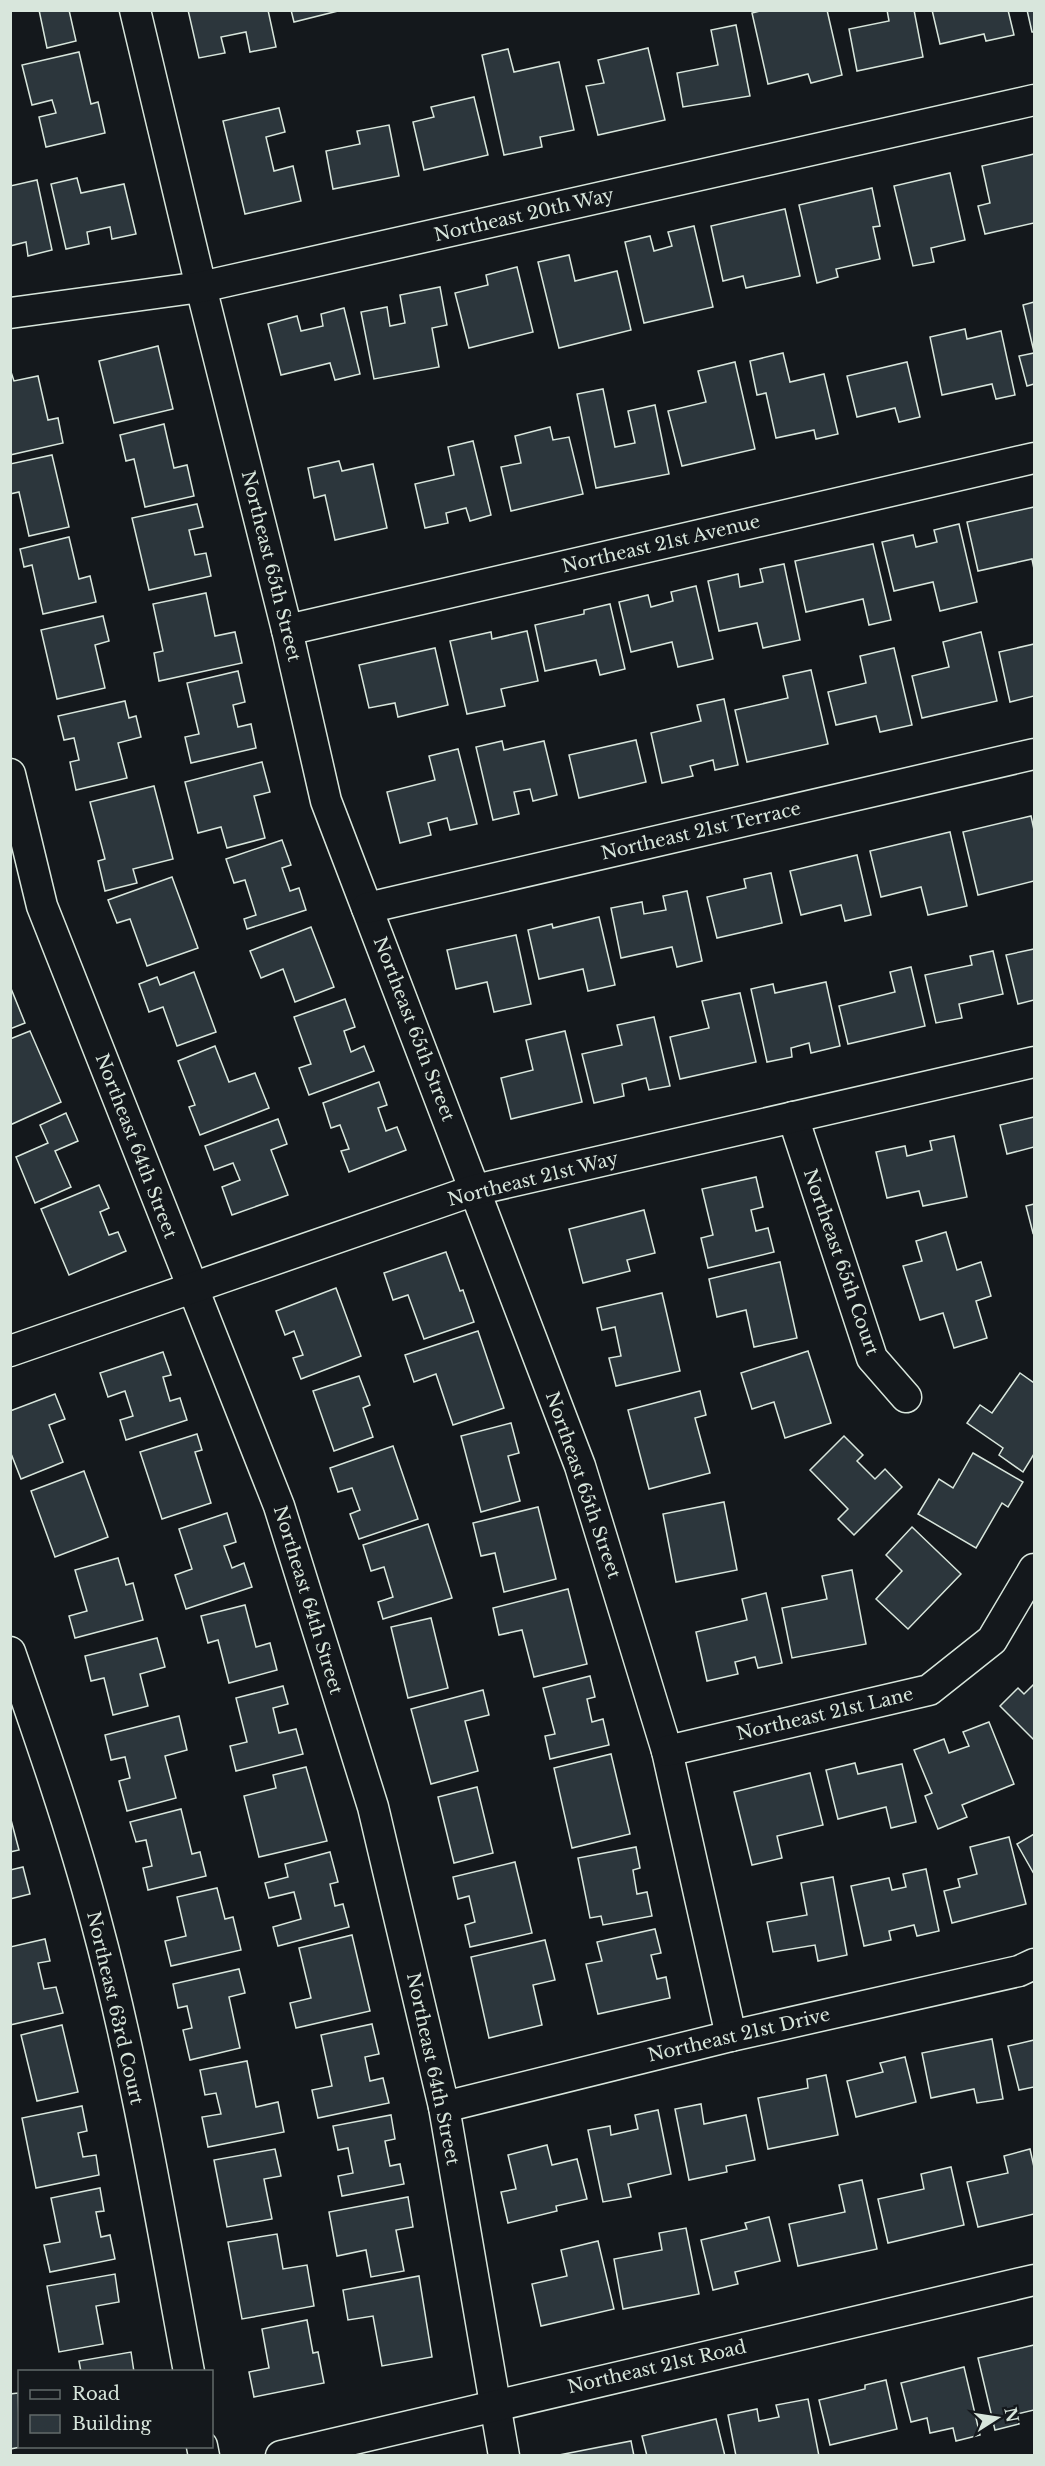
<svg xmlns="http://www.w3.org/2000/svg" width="1045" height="2466" viewBox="0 0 1045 2466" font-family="'Libre Baskerville',serif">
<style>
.building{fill:#2c363c;stroke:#d8e6dc;stroke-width:1.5}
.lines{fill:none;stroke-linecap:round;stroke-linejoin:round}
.minor-casing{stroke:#d8e6dc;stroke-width:33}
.minor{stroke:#14181c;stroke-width:30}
.labels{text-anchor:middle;stroke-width:4.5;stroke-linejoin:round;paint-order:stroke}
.street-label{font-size:18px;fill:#d8e6dc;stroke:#14181c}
</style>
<rect width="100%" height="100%" fill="#14181c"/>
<g class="building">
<path d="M39,10H69L76,41L47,48Z"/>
<path d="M188,10H268L276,47L250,52L246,32L221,37L225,53L199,58Z"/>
<path d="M291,10H342L294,22Z"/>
<path d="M764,10H827L842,75L811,83L808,74L768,84L752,13Z"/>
<path d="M887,10H914L923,57L857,71L849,29L889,21Z"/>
<path d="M932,10H1008L1014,35L986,41L984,34L940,44Z"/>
<path d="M1027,10H1034V32H1032Z"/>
<path d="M736,25L750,96L683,107L677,73L718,65L711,30Z"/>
<path d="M648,48L665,120L598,135L586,86L604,83L598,60Z"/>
<path d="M508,49L514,72L559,62L574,130L540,137L542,147L504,155L482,55Z"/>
<path d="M79,52L91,104L98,102L105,133L46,147L39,117L56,113L52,100L32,105L22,65Z"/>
<path d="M474,97L488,155L424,170L413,122L434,117L431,107Z"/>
<path d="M279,108L285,132L266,137L274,171L293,166L301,201L245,214L223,121Z"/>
<path d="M389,125L399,176L333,189L326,151L360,144L357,131Z"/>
<path d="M1034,154V223L985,234L978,206L990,203L982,166Z"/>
<path d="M950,173L965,240L931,248L934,262L913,266L894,186Z"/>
<path d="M77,178L81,193L124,184L136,234L112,239L110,227L87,232L89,244L66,249L51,184Z"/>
<path d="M37,180L52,250L28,256L26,242L10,246V186Z"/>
<path d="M872,188L880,226L873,227L880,259L836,269L838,277L817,283L799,205Z"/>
<path d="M785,209L800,276L746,288L743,276L723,281L711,226Z"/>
<path d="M694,226L713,307L644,323L625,242L650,236L654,251L672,246L668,232Z"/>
<path d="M569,255L575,281L617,271L631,330L559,348L538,262Z"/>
<path d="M517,267L533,332L469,348L455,293L488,285L486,275Z"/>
<path d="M440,287L447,325L432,328L439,367L374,379L361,312L387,307L390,326L405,323L400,295Z"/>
<path d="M1034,302V352L1023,305Z"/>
<path d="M344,308L360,374L335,380L330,363L281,375L268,324L297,316L301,331L323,326L321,314Z"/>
<path d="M965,329L967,339L1001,331L1015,395L996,399L992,384L942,395L930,337Z"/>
<path d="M158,346L173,409L114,423L99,361Z"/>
<path d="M783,353L790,382L824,374L838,434L816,439L814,430L776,438L766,393L757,395L750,361Z"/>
<path d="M1034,353V384L1027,386L1019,356Z"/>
<path d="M735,362L755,449L682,466L668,411L706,402L698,371Z"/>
<path d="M907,362L920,417L899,422L895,408L857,417L847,376Z"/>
<path d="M10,369L14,381L38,376L48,420L58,418L63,443L10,455Z"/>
<path d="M603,389L615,447L635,443L628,411L655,405L669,474L596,488L577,394Z"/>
<path d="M164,424L174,468L187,465L194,496L145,507L134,459L126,461L120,435Z"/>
<path d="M550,427L553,440L569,437L583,494L511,511L501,467L521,463L515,436Z"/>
<path d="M473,441L491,515L470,521L466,508L446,513L448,523L425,528L415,484L454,475L448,447Z"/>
<path d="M52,455L69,527L29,536L19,492L10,494V464Z"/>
<path d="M339,461L342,471L373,464L387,528L335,540L325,495L314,498L308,468Z"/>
<path d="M197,504L203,527L189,530L195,555L206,553L211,576L149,590L132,518Z"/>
<path d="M1034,507V569L1032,559L978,571L967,522Z"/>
<path d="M959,524L977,602L940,611L933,582L894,591L882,542L913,535L916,547L937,542L934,530Z"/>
<path d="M69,537L79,579L90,576L96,602L43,614L32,565L24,567L20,549Z"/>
<path d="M873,544L891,620L869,625L863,599L806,612L795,561Z"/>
<path d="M784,564L800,640L763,648L757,623L719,631L708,581L738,574L740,587L763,582L760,569Z"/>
<path d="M696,586L713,659L678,667L672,642L631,652L619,602L648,595L651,607L673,601L671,592Z"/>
<path d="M206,593L215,636L235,632L242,663L159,681L154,653L163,651L153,604Z"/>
<path d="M610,604L625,669L600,675L596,660L545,671L535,625L584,614V610Z"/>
<path d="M103,616L109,641L95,645L105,688L57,699L41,630Z"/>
<path d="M527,631L538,681L501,689L505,706L467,714L450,641L491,632L492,639Z"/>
<path d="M981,632L997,701L922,718L912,676L949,667L943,642Z"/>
<path d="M1034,644V696L1010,702L999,652Z"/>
<path d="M435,648L448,705L398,717L395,703L369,708L359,665Z"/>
<path d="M894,648L912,725L880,732L876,716L836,725L828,692L866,683L860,656Z"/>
<path d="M811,670L828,744L747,762L735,710L788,698L783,676Z"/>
<path d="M238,671L245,702L233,705L238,727L251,724L256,748L191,763L185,737L199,734L187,683Z"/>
<path d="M724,699L738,765L715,770L713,760L690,766L693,776L662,783L651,733L701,721L697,705Z"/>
<path d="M125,701L129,718L136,716L141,737L118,743L127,778L76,790L70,762L79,760L74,738L64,740L58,716Z"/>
<path d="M636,740L646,782L579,798L569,755Z"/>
<path d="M502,741L504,750L544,741L557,795L533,801L530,789L514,792L519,814L493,820L476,747Z"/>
<path d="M458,749L477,824L450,830L447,818L428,823L431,835L400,843L387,792L435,780L429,756Z"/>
<path d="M262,762L270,792L254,796L265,838L227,848L221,827L198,833L185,782Z"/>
<path d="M154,786L173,859L133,869L137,883L105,891L98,861L105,859L90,802Z"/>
<path d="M1031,816L1034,830V881L978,895L963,832Z"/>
<path d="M950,832L967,906L928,915L921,887L881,897L870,851Z"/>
<path d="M282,840L291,865L282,868L290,891L299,888L306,910L247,929L244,919L256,915L245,880L234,883L226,859Z"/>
<path d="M857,855L871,915L845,921L841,905L801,915L790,871Z"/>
<path d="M771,873L782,923L717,938L707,897L746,888L744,879Z"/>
<path d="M172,877L198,948L147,966L130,919L117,923L108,900Z"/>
<path d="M687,891L702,961L677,967L672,947L621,958L611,908L642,902L644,914L666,910L663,896Z"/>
<path d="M599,917L615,985L588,991L583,969L539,979L528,930L552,924L553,928Z"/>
<path d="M311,927L334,987L295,1002L283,969L261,978L250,951Z"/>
<path d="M516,935L531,1004L494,1012L487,982L456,989L447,950Z"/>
<path d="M1034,949V1000L1018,1004L1006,955Z"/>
<path d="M993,951L1003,994L959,1004L962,1018L936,1023L925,975L972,965L970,956Z"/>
<path d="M911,967L925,1026L848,1044L839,1006L895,992L890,972Z"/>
<path d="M194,972L216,1032L177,1046L163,1007L149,1012L139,984L157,977L160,985Z"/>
<path d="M826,982L840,1046L811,1053L809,1043L791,1048L792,1057L767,1062L751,989L773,984L775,993Z"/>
<path d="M10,986L25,1023L10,1029Z"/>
<path d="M740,993L756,1062L680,1079L670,1037L709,1028L702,1001Z"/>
<path d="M345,999L355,1027L344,1031L351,1052L364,1046L374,1071L309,1095L299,1068L311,1064L294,1017Z"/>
<path d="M654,1017L670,1086L649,1090L646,1078L622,1084L624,1096L594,1103L582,1054L622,1045L617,1025Z"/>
<path d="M30,1031L61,1102L10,1125V1039Z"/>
<path d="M565,1031L582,1102L511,1119L501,1078L533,1070L526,1040Z"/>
<path d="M215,1046L229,1082L255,1073L269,1108L200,1135L189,1107L195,1105L178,1061Z"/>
<path d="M379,1082L387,1105L378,1108L386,1131L397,1127L406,1150L349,1172L341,1151L349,1149L340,1125L331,1128L323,1103Z"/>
<path d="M66,1113L78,1141L55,1151L71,1187L35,1203L16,1157L48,1143L40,1125Z"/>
<path d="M1034,1117V1147L1007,1154L1000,1125Z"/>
<path d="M278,1119L287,1144L271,1150L288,1195L232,1215L222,1187L240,1180L233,1163L214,1170L205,1146Z"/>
<path d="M954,1136L967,1197L923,1206L919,1191L887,1198L876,1152L905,1146L907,1156L932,1150L930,1141Z"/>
<path d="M756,1177L763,1207L751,1210L756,1231L768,1228L774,1252L708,1268L701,1238L713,1235L702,1189Z"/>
<path d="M99,1185L109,1208L100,1212L109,1235L118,1232L126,1251L69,1275L41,1209Z"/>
<path d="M1034,1204V1232L1033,1233L1026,1206Z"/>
<path d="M644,1210L655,1253L627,1260L630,1271L583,1283L569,1229Z"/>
<path d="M946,1232L957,1270L981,1262L991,1296L976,1301L987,1338L954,1348L943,1313L920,1320L903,1266L922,1261L916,1241Z"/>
<path d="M446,1252L460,1291L463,1290L474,1322L424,1339L408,1295L393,1300L384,1273Z"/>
<path d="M780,1262L797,1338L754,1347L746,1310L717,1317L709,1279Z"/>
<path d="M336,1288L361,1356L301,1379L293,1358L303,1355L294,1331L285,1335L276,1311Z"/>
<path d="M662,1293L680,1371L616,1386L609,1358L621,1356L615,1327L602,1330L597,1308Z"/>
<path d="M478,1331L504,1408L453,1425L436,1374L414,1382L405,1355Z"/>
<path d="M808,1351L831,1423L785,1438L774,1402L752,1409L741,1373Z"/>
<path d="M163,1352L171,1375L163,1377L170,1401L180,1398L187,1420L126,1440L120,1420L133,1416L125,1391L108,1397L100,1373Z"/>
<path d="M1020,1373L1034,1383V1454L1023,1472L999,1455L1003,1448L967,1423L980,1405L992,1413Z"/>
<path d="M359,1376L370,1405L363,1408L373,1437L334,1451L313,1391Z"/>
<path d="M700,1391L706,1415L695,1418L710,1473L649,1489L628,1410Z"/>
<path d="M55,1394L65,1419L49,1425L63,1462L21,1479L10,1451V1411Z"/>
<path d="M511,1423L519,1453L508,1456L520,1501L481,1512L461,1436Z"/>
<path d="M197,1434L202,1450L195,1452L211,1503L162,1519L140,1452Z"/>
<path d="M844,1436L863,1455L857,1461L875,1479L885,1469L902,1487L854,1535L838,1519L848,1509L810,1470Z"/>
<path d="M393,1446L418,1519L359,1539L350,1514L360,1510L352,1488L338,1492L330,1468Z"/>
<path d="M973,1453L1023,1482L1008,1507L1002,1503L976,1548L918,1514L939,1479L953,1488Z"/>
<path d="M84,1471L108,1537L55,1557L31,1491Z"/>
<path d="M724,1502L737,1570L676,1582L663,1514Z"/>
<path d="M538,1507L556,1579L504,1592L495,1553L481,1556L473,1523Z"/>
<path d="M227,1513L236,1542L224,1546L232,1568L244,1563L252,1587L186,1609L175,1575L192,1569L179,1529Z"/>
<path d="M428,1524L452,1598L383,1619L378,1602L393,1597L384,1567L371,1571L363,1545Z"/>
<path d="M912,1527L961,1574L908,1629L876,1599L902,1571L886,1555Z"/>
<path d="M118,1558L126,1585L133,1583L143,1620L75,1638L69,1616L87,1611L75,1570Z"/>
<path d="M852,1570L866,1644L792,1658L782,1608L827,1599L822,1576Z"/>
<path d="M568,1589L587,1664L534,1677L522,1630L499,1635L493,1608Z"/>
<path d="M766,1593L782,1663L758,1668L755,1657L735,1662L738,1674L707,1681L696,1632L747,1620L742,1599Z"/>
<path d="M245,1605L256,1647L270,1643L277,1670L229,1683L218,1640L208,1643L201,1616Z"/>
<path d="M431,1618L448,1688L408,1698L391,1627Z"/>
<path d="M157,1638L165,1667L140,1674L148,1706L113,1715L104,1678L91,1681L85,1656Z"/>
<path d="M590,1676L595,1697L587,1699L592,1722L603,1719L609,1745L550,1759L545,1736L555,1734L543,1688Z"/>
<path d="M1034,1684V1740L1000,1706L1018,1688L1024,1694Z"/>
<path d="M283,1686L288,1704L273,1708L279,1733L296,1729L303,1754L236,1771L230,1746L247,1742L236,1698Z"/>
<path d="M483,1690L489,1715L465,1721L478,1771L431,1784L411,1709Z"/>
<path d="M179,1716L187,1750L165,1756L176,1798L127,1811L119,1781L130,1778L125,1757L111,1760L105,1735Z"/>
<path d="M989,1722L1014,1784L962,1805L967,1817L938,1829L925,1796L932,1793L914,1750L944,1739L949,1753L969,1746L963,1732Z"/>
<path d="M611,1754L630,1834L572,1848L554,1768Z"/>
<path d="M855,1763L858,1774L902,1764L916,1822L891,1828L886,1807L838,1819L826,1770Z"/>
<path d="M306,1767L327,1841L259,1857L244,1796L276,1788L273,1775Z"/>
<path d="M810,1773L823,1825L777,1836L782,1858L752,1865L734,1792Z"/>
<path d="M477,1787L493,1853L454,1863L438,1797Z"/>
<path d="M181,1809L192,1854L200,1852L206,1876L148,1890L143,1868L152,1866L146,1840L136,1842L130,1822Z"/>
<path d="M10,1816L19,1850L10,1852Z"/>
<path d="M1034,1834V1874L1017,1844Z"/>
<path d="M1009,1837L1026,1904L952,1923L944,1891L960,1887L958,1879L977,1874L970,1847Z"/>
<path d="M636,1847L640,1868L633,1870L637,1894L647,1892L652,1916L603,1925L601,1916L590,1918L578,1858Z"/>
<path d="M330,1852L338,1882L330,1884L335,1906L343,1904L349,1927L278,1946L273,1927L301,1919L294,1892L269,1898L265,1883L288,1877L285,1864Z"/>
<path d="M515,1862L532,1933L470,1947L465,1925L475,1922L469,1896L458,1899L453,1877Z"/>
<path d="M23,1867L30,1894L10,1899V1870Z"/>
<path d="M926,1869L939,1931L917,1936L914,1925L889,1931L891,1940L864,1946L851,1886L889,1878L892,1890L906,1887L903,1874Z"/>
<path d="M833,1877L847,1955L818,1961L815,1945L773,1952L767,1922L807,1915L801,1883Z"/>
<path d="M217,1888L225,1919L233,1917L241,1950L171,1966L165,1941L186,1936L177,1897Z"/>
<path d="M655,1929L661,1953L651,1955L657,1979L666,1977L670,1998L598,2014L586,1964L602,1961L597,1942Z"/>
<path d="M352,1935L370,2011L296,2028L290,2003L311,1998L299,1948Z"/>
<path d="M45,1939L50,1961L38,1963L44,1989L56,1987L63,2013L10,2025V1947Z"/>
<path d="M545,1940L555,1980L533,1985L542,2025L489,2038L471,1957Z"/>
<path d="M239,1969L245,1993L229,1997L240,2048L190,2060L183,2030L192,2028L187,2006L178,2008L173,1984Z"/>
<path d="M372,2024L379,2054L365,2057L370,2081L383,2078L389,2103L318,2118L312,2090L332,2086L321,2035Z"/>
<path d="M62,2025L78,2092L37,2101L21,2035Z"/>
<path d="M992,2039L1003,2099L977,2103L974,2089L931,2098L922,2053Z"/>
<path d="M1034,2040V2087L1019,2090L1008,2046Z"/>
<path d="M905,2057L916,2102L856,2117L847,2081L883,2072L880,2063Z"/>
<path d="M247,2061L256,2107L278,2102L284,2132L208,2147L202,2117L221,2114L216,2093L205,2095L200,2070Z"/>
<path d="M826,2075L838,2135L768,2149L758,2098L808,2088L807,2079Z"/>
<path d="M701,2104L704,2124L746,2115L755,2160L726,2166L727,2172L689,2180L675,2109Z"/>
<path d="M82,2106L87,2131L78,2133L83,2157L96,2155L99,2175L36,2188L22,2118Z"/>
<path d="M658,2110L671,2174L628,2184L631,2197L603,2202L588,2130L610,2126L611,2135L638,2129L635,2115Z"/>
<path d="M391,2115L395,2139L385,2141L390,2166L400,2164L404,2184L342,2196L338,2176L353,2173L348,2148L338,2150L333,2126Z"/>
<path d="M547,2145L552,2165L577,2159L587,2199L556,2206L557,2211L508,2223L501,2192L516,2189L508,2155Z"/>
<path d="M275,2149L281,2176L264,2179L272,2219L227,2227L214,2160Z"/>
<path d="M1030,2149L1034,2167V2214L978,2227L967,2182L1008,2173L1004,2156Z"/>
<path d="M951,2167L964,2225L888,2243L878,2199L924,2189L921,2174Z"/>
<path d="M862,2180L877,2249L798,2266L789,2224L845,2212L839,2185Z"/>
<path d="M100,2188L104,2211L96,2212L101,2237L110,2235L115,2259L50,2272L44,2245L60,2242L51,2198Z"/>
<path d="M408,2197L413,2227L396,2230L404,2271L371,2277L366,2250L337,2256L329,2212Z"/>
<path d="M769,2217L780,2261L735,2272L738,2284L713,2290L701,2240L747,2229L745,2223Z"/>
<path d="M686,2228L699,2294L623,2309L614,2259L662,2250L659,2233Z"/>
<path d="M277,2234L283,2269L307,2265L314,2306L242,2319L228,2242Z"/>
<path d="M598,2241L614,2309L541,2326L532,2284L567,2276L561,2250Z"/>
<path d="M115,2274L119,2302L96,2306L103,2344L59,2352L47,2286Z"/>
<path d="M419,2276L432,2357L382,2366L373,2316L348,2320L343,2290Z"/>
<path d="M307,2320L313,2353L318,2352L324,2383L254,2397L249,2372L269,2368L262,2329Z"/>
<path d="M1034,2345V2410L1017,2414L1019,2424L995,2430L978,2358Z"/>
<path d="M131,2352L134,2372H81L79,2361Z"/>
<path d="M964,2367L980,2435L956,2441L953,2428L930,2433L927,2418L911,2422L901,2383Z"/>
<path d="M886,2380L897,2429L830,2445L819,2400L865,2389V2385Z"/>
<path d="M18,2393L20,2446H26L10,2449V2394Z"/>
<path d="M808,2399L819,2456H736L728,2415L757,2409L759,2421L779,2417L776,2405Z"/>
<path d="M716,2419L725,2456H647L642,2436Z"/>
<path d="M631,2441L634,2456L559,2455Z"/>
</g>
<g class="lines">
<defs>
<g id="minor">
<path d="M135,10L201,287L287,630L326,801L580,1466L667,1751L731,2036"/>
<path d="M10,313L201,287L1034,100"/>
<path d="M287,630L1034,458"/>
<path d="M10,774L42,906L279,1506L373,1807L444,2107L504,2456"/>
<path d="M367,908L1034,754"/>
<path d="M793,1117L872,1358L906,1397"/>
<path d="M10,1351L475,1190L1034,1062"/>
<path d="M10,1652C41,1741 72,1830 96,1921C136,2069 161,2221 189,2372"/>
<path d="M667,1751L929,1690L992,1640L1034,1569"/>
<path d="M444,2107L731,2036L1019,1971L1034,1964"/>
<path d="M202,2446L204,2456"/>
<path d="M281,2456L1034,2280"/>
</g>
</defs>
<use href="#minor" class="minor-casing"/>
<use href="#minor" class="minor"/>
</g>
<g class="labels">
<g class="street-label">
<text transform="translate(524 215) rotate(-13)" y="6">Northeast 20th Way</text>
<text transform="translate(661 544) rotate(-13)" y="6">Northeast 21st Avenue</text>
<text transform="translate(271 566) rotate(76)" y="6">Northeast 65th Street</text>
<text transform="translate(701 831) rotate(-13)" y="6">Northeast 21st Terrace</text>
<text transform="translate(414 1029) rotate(69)" y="6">Northeast 65th Street</text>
<text transform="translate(136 1146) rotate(69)" y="6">Northeast 64th Street</text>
<text transform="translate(533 1179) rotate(-14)" y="6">Northeast 21st Way</text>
<text transform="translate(841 1262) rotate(71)" y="6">Northeast 65th Court</text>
<text transform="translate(583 1485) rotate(71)" y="6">Northeast 65th Street</text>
<text transform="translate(308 1600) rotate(73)" y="6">Northeast 64th Street</text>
<text transform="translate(825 1714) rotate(-13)" y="6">Northeast 21st Lane</text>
<text transform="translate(115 2008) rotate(77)" y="6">Northeast 63rd Court</text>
<text transform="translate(739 2035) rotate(-13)" y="6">Northeast 21st Drive</text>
<text transform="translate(433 2069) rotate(78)" y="6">Northeast 64th Street</text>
<text transform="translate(657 2367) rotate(-13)" y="6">Northeast 21st Road</text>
</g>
</g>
<rect width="1045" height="2466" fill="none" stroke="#d8e6dc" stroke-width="24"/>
<rect x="18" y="2370" width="195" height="78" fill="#14181c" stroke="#626a69" stroke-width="1.5"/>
<rect x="30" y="2390" width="30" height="9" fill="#14181c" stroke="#626a69" stroke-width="1.5"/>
<text x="72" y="2400" font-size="18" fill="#d8e6dc">Road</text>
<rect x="30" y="2415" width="30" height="18" fill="#2c363c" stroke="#626a69" stroke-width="1.5"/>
<text x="72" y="2430" font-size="18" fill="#d8e6dc">Building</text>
<g transform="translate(997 2418) rotate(78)" stroke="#14181c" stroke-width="4.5" paint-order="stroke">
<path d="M0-4.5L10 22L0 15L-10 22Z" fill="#d8e6dc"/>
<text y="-9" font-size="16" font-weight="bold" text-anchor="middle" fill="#d8e6dc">N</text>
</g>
</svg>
